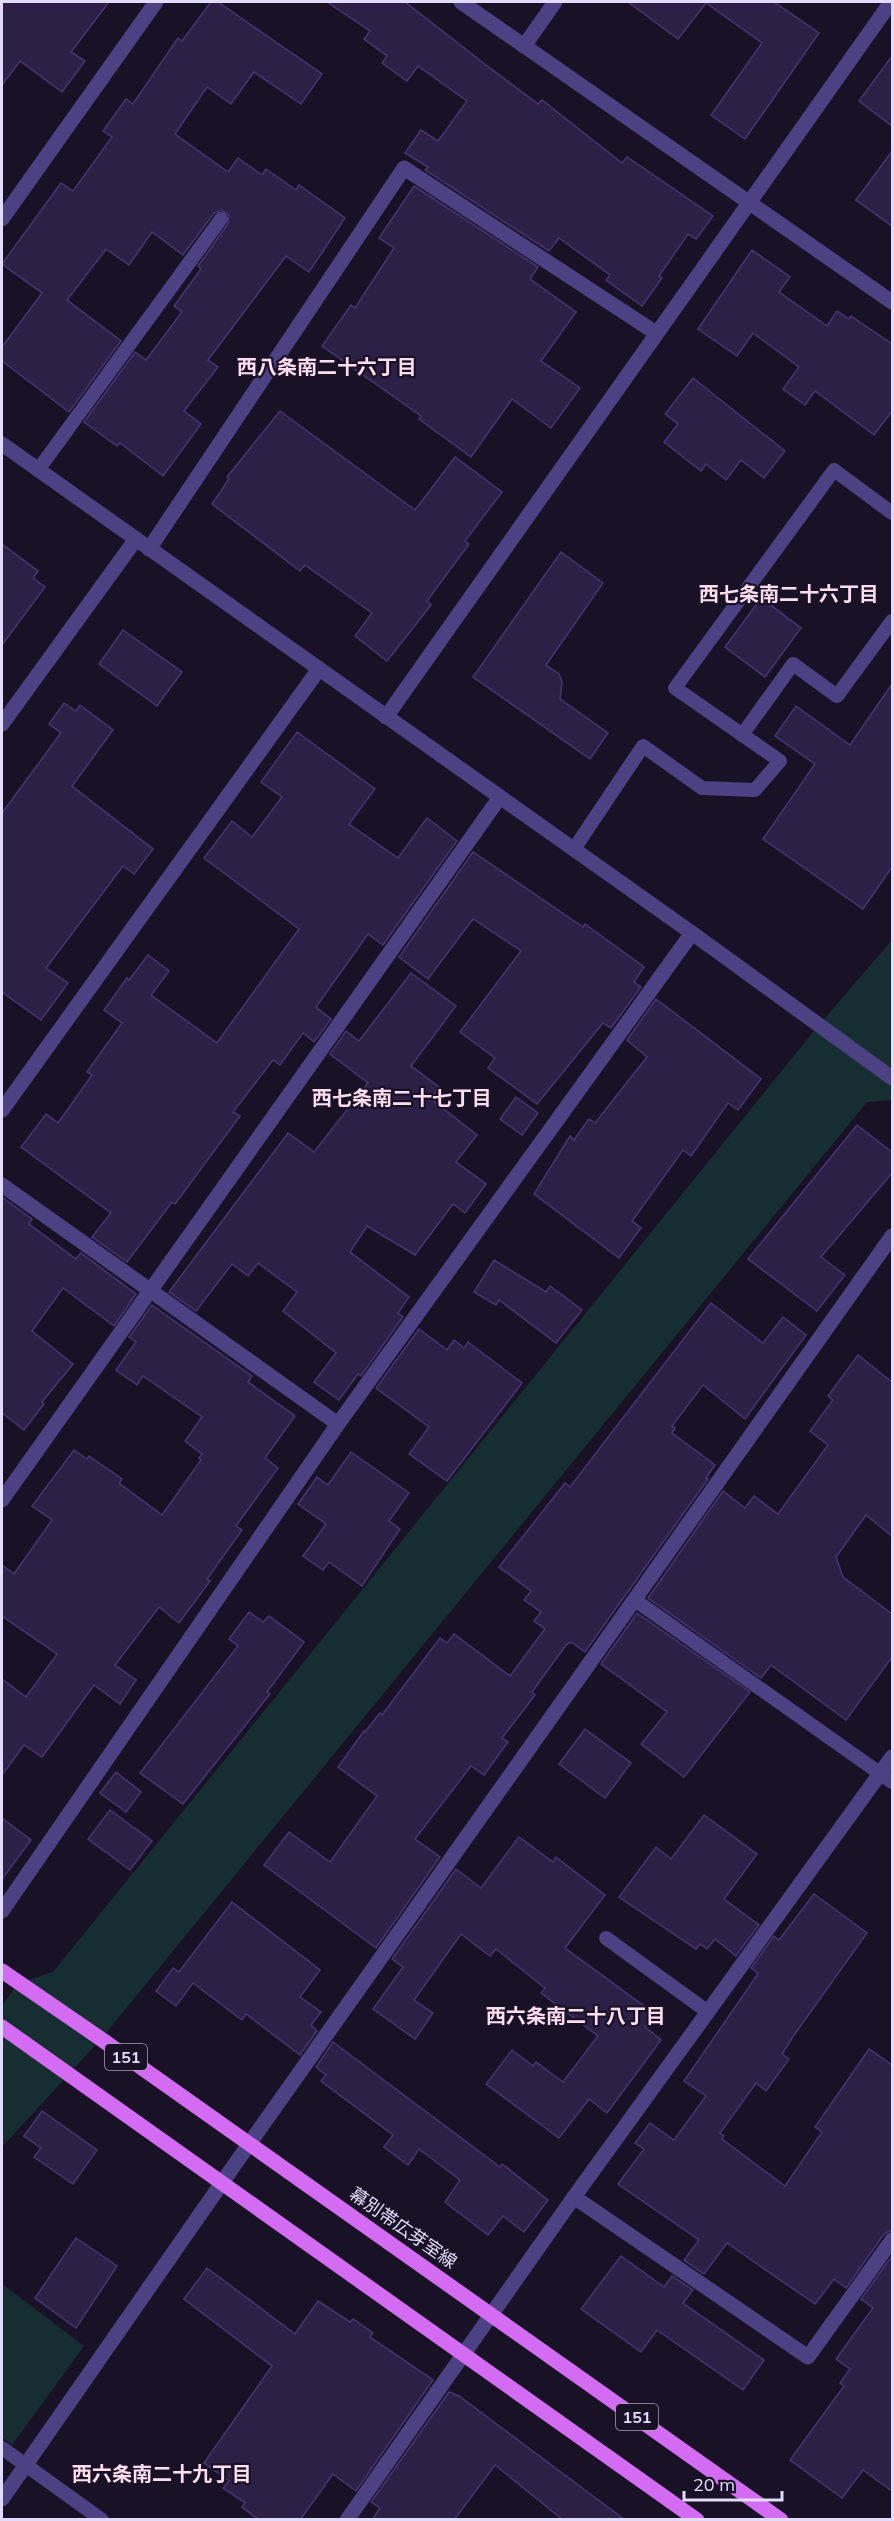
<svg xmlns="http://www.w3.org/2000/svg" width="894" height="2521" viewBox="0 0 894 2521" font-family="Mulish,'Noto Sans JP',sans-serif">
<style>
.green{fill:#162e31}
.building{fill:#2d2047;stroke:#483471;stroke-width:1.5}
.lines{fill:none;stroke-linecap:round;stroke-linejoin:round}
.lane{stroke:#4c4182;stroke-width:14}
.street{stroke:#4c4182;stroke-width:15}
.primary{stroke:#d36cf3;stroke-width:15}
.labels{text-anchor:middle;stroke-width:4.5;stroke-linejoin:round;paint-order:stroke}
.shield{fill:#191227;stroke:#a69fbc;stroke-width:1.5}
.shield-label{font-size:16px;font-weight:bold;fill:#e3dbfc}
.street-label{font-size:18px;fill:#e3dbfc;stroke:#191227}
.neighbourhood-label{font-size:20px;font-weight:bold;fill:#fcdded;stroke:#191227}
</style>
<rect width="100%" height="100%" fill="#191227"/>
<g class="green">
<path d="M892,940V1100L867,1102L101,2039L2,2147V2006L18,1983L53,1972L818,1026Z"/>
<path d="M2,2284L84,2346L12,2445L2,2437Z"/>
</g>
<g class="building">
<path d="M2,2H109L71,52L85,61L62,92L20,61L2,85Z"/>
<path d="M211,2H218L322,74L301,104L254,72L231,104L207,87L175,134L228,172L238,158L262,175L266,169L296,190L299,185L345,218L309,272L286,256L208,360L218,367L184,411L201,424L163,476L120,443L117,446L84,422L135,352L146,360L182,312L174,306L201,269L198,266L228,224L229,215L221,210L214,213L183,255L152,232L129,265L106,249L104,252L67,300L121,341L69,412L2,361V347L42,293L2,264L61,183L73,191L112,137L103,131L126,99L133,104L178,38L182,41Z"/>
<path d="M327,2H405L486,65L538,104L542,100L622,163L627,157L713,216L696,239L688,234L659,276L662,278L642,306L606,280L610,275L559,238L549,251L425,170L428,167L405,153L421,130L438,141L467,101L418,66L407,81L382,63L387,56L364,39L370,31Z"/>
<path d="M628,2H774L819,33L745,139L711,115L762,43L706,3L678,39Z"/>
<path d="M892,56V126L859,101Z"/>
<path d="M892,151V226L856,200Z"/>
<path d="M414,186L538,267L530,279L576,312L541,361L580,388L551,428L512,399L471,457L419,419L421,416L322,346L351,305L355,308L394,248L379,238Z"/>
<path d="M752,250L790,277L779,292L827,326L837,311L849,319L851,316L892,344V411L874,435L815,391L805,405L783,389L799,367L753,333L737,356L698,329Z"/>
<path d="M693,378L785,451L764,478L741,460L726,480L706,464L701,471L664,442L678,424L665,414Z"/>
<path d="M280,411L415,510L455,457L502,492L465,541L469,544L427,601L431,605L387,661L355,636L372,613L305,565L300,571L212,504L229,479L227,477Z"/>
<path d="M2,544L38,571L33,578L45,587L2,645Z"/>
<path d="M561,552L603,583L546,665L559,674L562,682L560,699L608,733L590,759L473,677Z"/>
<path d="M761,598L801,628L765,677L725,647Z"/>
<path d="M123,630L182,672L157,706L99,664Z"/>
<path d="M892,684V867L863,909L763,839L815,764L775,736L796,706L850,745Z"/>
<path d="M64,703L76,711L80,705L113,730L72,786L153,849L134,874L123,866L46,968L68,983L41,1020L2,992V813L61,733L49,724Z"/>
<path d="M297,732L375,789L349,824L398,858L427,818L457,841L383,945L368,934L316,1007L331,1019L314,1042L303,1033L280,1065L273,1060L233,1112L240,1116L175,1204L172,1202L127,1262L92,1237L111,1213L21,1147L46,1114L58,1123L92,1075L87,1072L122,1023L104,1010L127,978L129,980L148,955L169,971L151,995L217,1043L299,929L204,858L232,821L252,837L282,797L261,782Z"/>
<path d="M473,852L583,927L585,924L644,967L634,982L641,987L611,1028L603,1023L537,1104L488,1068L495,1058L460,1032L521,951L473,919L428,979L399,957Z"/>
<path d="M411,973L456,1006L411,1066L439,1087L431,1099L477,1135L456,1162L486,1184L465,1213L453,1204L415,1255L367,1226L350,1252L409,1297L398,1313L403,1317L361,1376L358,1374L339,1400L314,1382L336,1353L283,1311L297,1292L258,1263L248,1276L232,1264L196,1311L169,1292L288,1133L314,1152L368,1083L330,1054L346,1031L359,1041Z"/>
<path d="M656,999L761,1079L738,1110L728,1103L691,1156L683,1150L632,1221L641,1228L619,1258L534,1194L570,1136L574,1140L589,1119L595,1123L647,1057L627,1040Z"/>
<path d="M516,1097L538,1113L522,1135L500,1119Z"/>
<path d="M857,1125L892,1152V1173L821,1257L845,1275L817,1311L748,1259Z"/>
<path d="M2,1197L32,1219L29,1224L76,1259L81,1253L136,1294L114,1326L63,1288L32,1331L73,1364L42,1402L44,1404L24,1430L2,1413Z"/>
<path d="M494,1260L546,1292L550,1286L582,1310L556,1343L499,1300L496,1305L474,1292Z"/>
<path d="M711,1303L763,1343L783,1317L806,1335L745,1419L703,1385L672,1426L675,1428L672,1433L715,1465L706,1478L708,1479L585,1652L571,1642L566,1645L532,1692L535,1695L502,1738L508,1742L484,1775L471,1766L415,1839L440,1857L376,1948L264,1865L289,1832L330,1862L377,1796L338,1767L364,1731L365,1732L380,1713L382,1715L440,1638L447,1643L454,1634L510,1676L545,1629L534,1621L541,1612L524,1600L531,1591L499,1567L565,1483L570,1487Z"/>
<path d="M152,1305L252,1376L248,1382L295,1416L265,1458L278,1468L236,1526L242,1530L207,1579L210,1581L179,1623L159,1607L115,1665L136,1680L120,1704L94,1685L42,1757L24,1745L2,1775V1679L26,1697L57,1654L2,1616V1565L14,1574L52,1520L32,1506L74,1450L87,1459L89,1456L122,1479L119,1483L162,1515L201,1460L199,1458L202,1454L185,1441L202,1417L143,1376L137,1385L116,1370L136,1342L129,1337Z"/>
<path d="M419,1329L447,1350L454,1340L464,1348L468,1342L522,1383L447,1481L409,1454L429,1427L376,1388Z"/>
<path d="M858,1355L892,1382V1536L866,1515L836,1557L843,1577L892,1614V1657L846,1720L771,1665L761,1678L648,1598L723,1491L745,1508L754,1496L778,1514L828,1445L810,1431L833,1400L828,1396Z"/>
<path d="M351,1452L409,1493L389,1521L400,1529L362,1586L329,1562L323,1570L303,1556L326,1524L298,1504L317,1477L328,1485Z"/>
<path d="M249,1612L263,1622L269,1616L304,1642L267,1692L270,1694L183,1804L140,1773L238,1646L229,1639Z"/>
<path d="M637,1613L750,1692L684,1777L641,1744L667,1712L601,1664Z"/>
<path d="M585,1729L631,1763L605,1798L559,1764Z"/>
<path d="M116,1772L141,1792L126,1812L100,1793Z"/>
<path d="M110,1810L152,1841L130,1870L88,1839Z"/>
<path d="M704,1815L757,1854L724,1899L759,1925L736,1956L715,1939L707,1949L700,1944L696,1949L619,1897L656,1847L671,1859Z"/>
<path d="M2,1818L31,1840L2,1879Z"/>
<path d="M519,1837L553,1862L556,1857L605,1895L565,1948L655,2014L645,2027L661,2040L607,2113L589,2099L559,2138L486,2084L512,2050L533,2066L536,2062L563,2082L598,2036L541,1993L545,1988L496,1949L490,1956L461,1934L414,2000L433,2013L415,2039L373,2009L403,1967L392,1959L456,1869L481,1888Z"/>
<path d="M814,1894L867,1933L792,2038L782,2054L789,2059L766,2091L756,2083L720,2133L724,2136L722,2139L785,2186L822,2132L815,2127L869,2049L892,2065V2230L884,2234L846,2288L834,2279L815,2304L727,2243L704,2274L684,2260L699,2240L618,2184L644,2149L635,2143L650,2123L674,2140L706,2096L684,2081L758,1974L751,1968L774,1936L779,1940Z"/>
<path d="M232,1902L320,1970L300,1997L321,2012L311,2025L317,2031L300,2055L246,2014L242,2020L193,1983L176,2006L156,1991L173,1968L179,1972Z"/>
<path d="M333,2042L500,2167L502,2164L548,2200L524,2232L503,2216L488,2235L445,2202L460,2180L419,2149L408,2165L384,2147L393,2135L321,2081L326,2075L316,2067Z"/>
<path d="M42,2111L97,2150L73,2184L34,2157L41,2148L24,2136Z"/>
<path d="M76,2238L117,2266L76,2328L35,2298Z"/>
<path d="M621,2256L664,2287L672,2276L693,2290L683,2303L764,2360L743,2390L657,2330L641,2352L581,2309Z"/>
<path d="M892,2256V2491L863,2470L842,2498L790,2460L844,2386L840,2383L850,2369L836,2359L873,2308L861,2299Z"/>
<path d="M207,2268L295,2334L318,2301L350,2322L353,2319L373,2333L370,2337L433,2380L356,2491L333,2474L300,2520H259L242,2507L245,2503L223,2488L229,2481L204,2463L272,2366L184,2299Z"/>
<path d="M449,2392L459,2396L625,2520H563L495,2465L454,2520H372L380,2508L371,2502Z"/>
</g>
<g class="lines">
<g class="lane">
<path d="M38,470L221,219"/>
<path d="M742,735L793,664L837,696L892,621"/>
<path d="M574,849L643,746L702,788L755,790L780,761L675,688L834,470L892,513"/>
<path d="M635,1600L892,1782"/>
<path d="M606,1938L708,2012"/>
<path d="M2,2448L102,2520"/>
</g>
<g class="street">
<path d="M461,2L892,302"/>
<path d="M524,46L555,2"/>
<path d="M2,219L156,2"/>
<path d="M2,444L692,933L892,1078"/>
<path d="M149,549L404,168L656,333"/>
<path d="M386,717L891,2"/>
<path d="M2,724L136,539"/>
<path d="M2,1110L319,669"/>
<path d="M2,1185L338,1424"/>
<path d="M2,1500L500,797"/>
<path d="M2,1911L338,1424L692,933"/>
<path d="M574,2197L808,2357L892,2240"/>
<path d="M2,2499L249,2144L892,1236"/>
<path d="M347,2520L574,2197L892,1757"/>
</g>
<g class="primary">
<path d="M2,1971L101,2039L781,2520"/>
<path d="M2,2027L697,2520"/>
</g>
</g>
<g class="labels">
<g class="shield">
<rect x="105" y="2044" width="42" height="26" rx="4.5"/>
<rect x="616" y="2404" width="42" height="26" rx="4.5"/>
</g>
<g class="shield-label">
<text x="126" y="2063">151</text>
<text x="637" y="2423">151</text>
</g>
<g class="street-label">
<text transform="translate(403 2228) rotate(35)" y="6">幕別帯広芽室線</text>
</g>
<g class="neighbourhood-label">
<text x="327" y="374">西八条南二十六丁目</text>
<text x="789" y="601">西七条南二十六丁目</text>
<text x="402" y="1105">西七条南二十七丁目</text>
<text x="576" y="2023">西六条南二十八丁目</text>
<text x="162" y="2481">西六条南二十九丁目</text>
</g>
</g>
<rect width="894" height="2521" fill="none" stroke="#e3dbfc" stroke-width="6"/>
<path d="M684 2491v9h98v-9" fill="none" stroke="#e3dbfc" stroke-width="3"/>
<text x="693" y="2491" font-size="18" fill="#e3dbfc" stroke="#191227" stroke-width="4.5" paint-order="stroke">20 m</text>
</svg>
